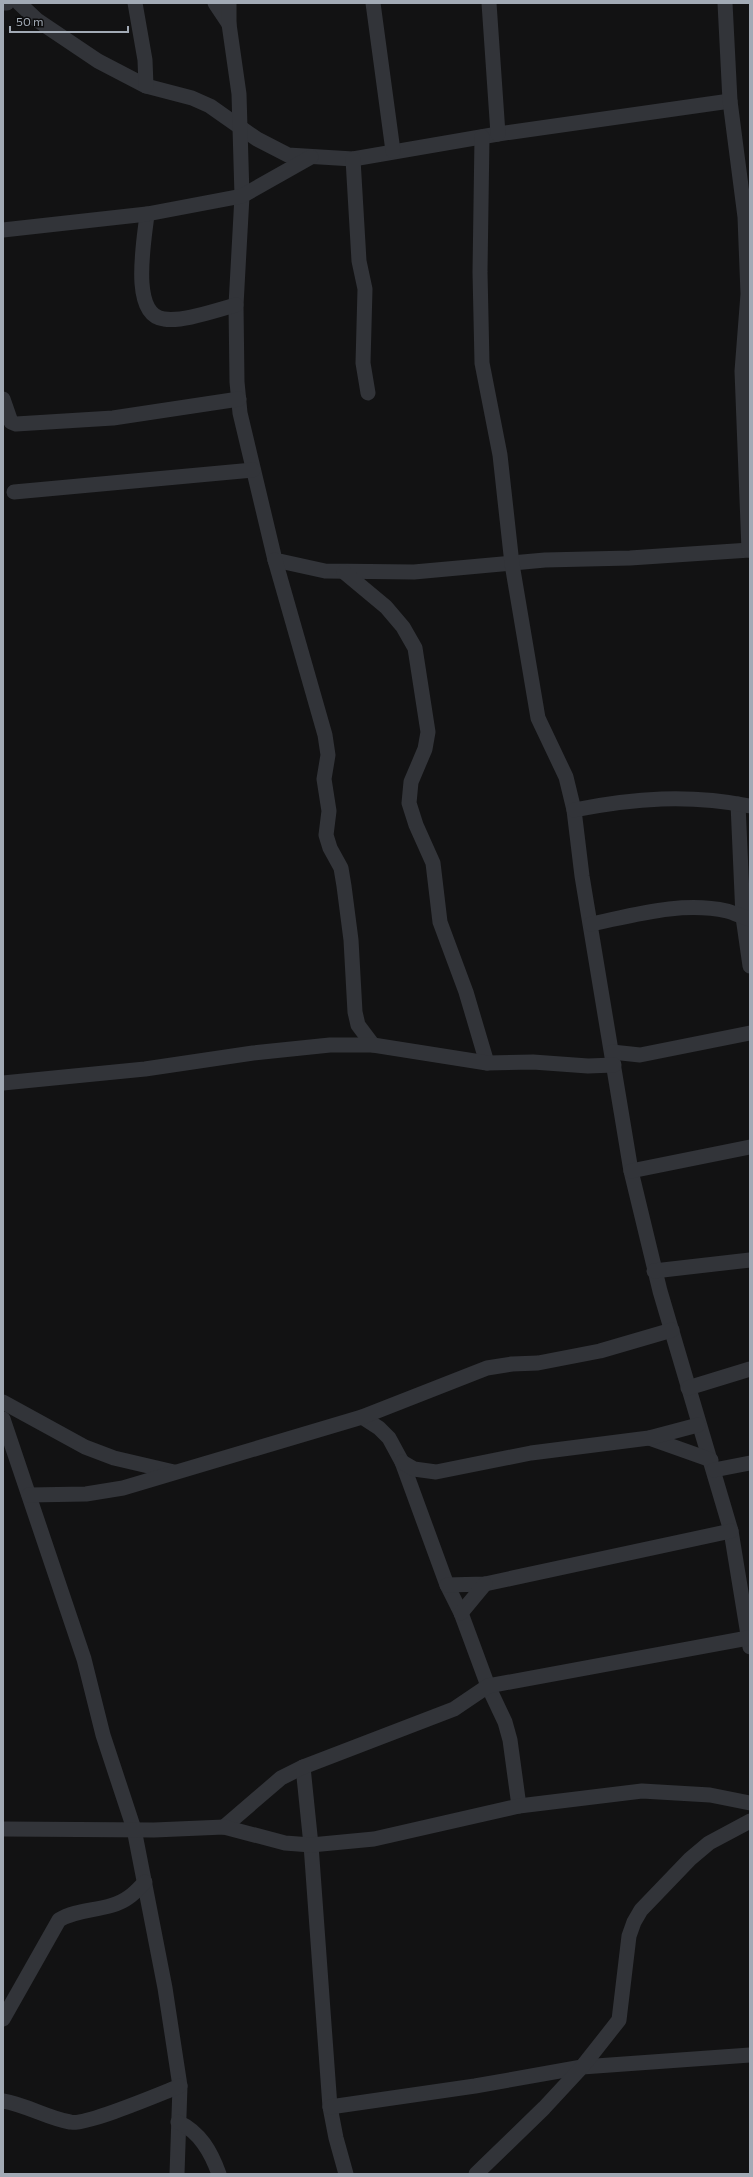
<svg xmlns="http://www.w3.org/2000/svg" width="753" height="2177" viewBox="0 0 753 2177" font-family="Commissioner,sans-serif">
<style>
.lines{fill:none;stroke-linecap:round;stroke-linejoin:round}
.minor{stroke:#323439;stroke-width:15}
</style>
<rect width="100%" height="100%" fill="#121213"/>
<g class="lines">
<g class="minor">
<path d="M3,3H7"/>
<path d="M19,3L37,20L98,61L146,86L192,98L210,106L257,139L288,155L353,159L498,134L730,101"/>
<path d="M135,3L145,60L146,86"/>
<path d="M215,3L229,24"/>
<path d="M229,3V24L239,94L242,196L236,305L237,382L240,413L275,560L325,571L414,572L545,560L630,558L750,550"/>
<path d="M373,3L393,151"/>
<path d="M489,3L498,134"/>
<path d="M725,3L730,101L745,217L748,294L742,371L749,550"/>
<path d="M482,137L480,272L482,363L500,455L512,564L538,718L566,777L574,810L582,876L631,1171L660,1291L731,1531L750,1647"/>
<path d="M353,159L359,261L365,289L363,363L368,393"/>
<path d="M147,214C145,237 129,315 164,319C184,322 216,310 236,305"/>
<path d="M3,230L147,214L242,196L311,157"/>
<path d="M3,399L11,422L16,424L113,418L239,399"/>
<path d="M14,492L253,470"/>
<path d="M275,560L325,735L328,755L324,779L329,811L326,835L330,848L341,868L344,886L351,940L355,1012L358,1025L373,1045"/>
<path d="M344,572L386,607L403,627L415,648L428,732L425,749L411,782L409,803L416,825L433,863L440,922L466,992L487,1063"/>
<path d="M738,804L743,917L750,966"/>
<path d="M574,810C635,798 688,794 750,806"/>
<path d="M591,924C635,915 682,901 727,911C735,913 742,917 750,919"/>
<path d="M612,1052L640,1055L750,1033"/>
<path d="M3,1083L145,1069L253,1053L330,1045H373L487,1063L533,1062L588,1066L614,1065"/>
<path d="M631,1171L750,1147"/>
<path d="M654,1271L750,1260"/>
<path d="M688,1388L750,1369"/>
<path d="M3,1402L85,1447L114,1458L174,1472"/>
<path d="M362,1417L379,1428L389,1438L402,1462L447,1585L461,1613L488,1686L505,1722L510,1740L519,1806"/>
<path d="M3,1419L84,1659L103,1735L134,1829L165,1988L180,2086L177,2174"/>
<path d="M649,1438L711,1460"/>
<path d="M402,1462L414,1469L436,1472L531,1453L649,1438L698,1425"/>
<path d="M714,1470L750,1463"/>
<path d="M29,1495L86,1494L123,1488L362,1417L487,1368L512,1364L538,1363L600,1351L672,1330"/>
<path d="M447,1585L485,1584L731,1531"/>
<path d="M461,1613L485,1584"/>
<path d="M303,1767L311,1845L330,2107L336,2138L346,2174"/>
<path d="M224,1827L281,1778L303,1767L454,1709L488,1686L748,1638"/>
<path d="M3,1829L154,1830L224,1827L285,1843L311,1845L374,1839L519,1806L642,1791L710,1795L750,1803"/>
<path d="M3,2019L59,1920C80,1907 109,1912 129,1897C135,1893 140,1887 145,1882"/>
<path d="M3,2101C27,2105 47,2118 70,2122C85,2126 162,2093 180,2086"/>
<path d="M330,2107L475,2086L582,2067L750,2055"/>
<path d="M178,2122C200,2132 211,2152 219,2174"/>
<path d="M476,2174L544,2108L582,2067L619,2020L629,1936L634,1922L641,1910L690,1859L709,1843L750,1821"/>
</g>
</g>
<rect width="753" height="2177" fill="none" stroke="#a2aab5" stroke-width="8"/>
<path d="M10 26v6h118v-6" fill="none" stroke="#a2aab5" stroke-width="2"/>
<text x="16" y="26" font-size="12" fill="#a2aab5" stroke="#0d0d0e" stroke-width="3" paint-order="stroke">50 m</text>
</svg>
